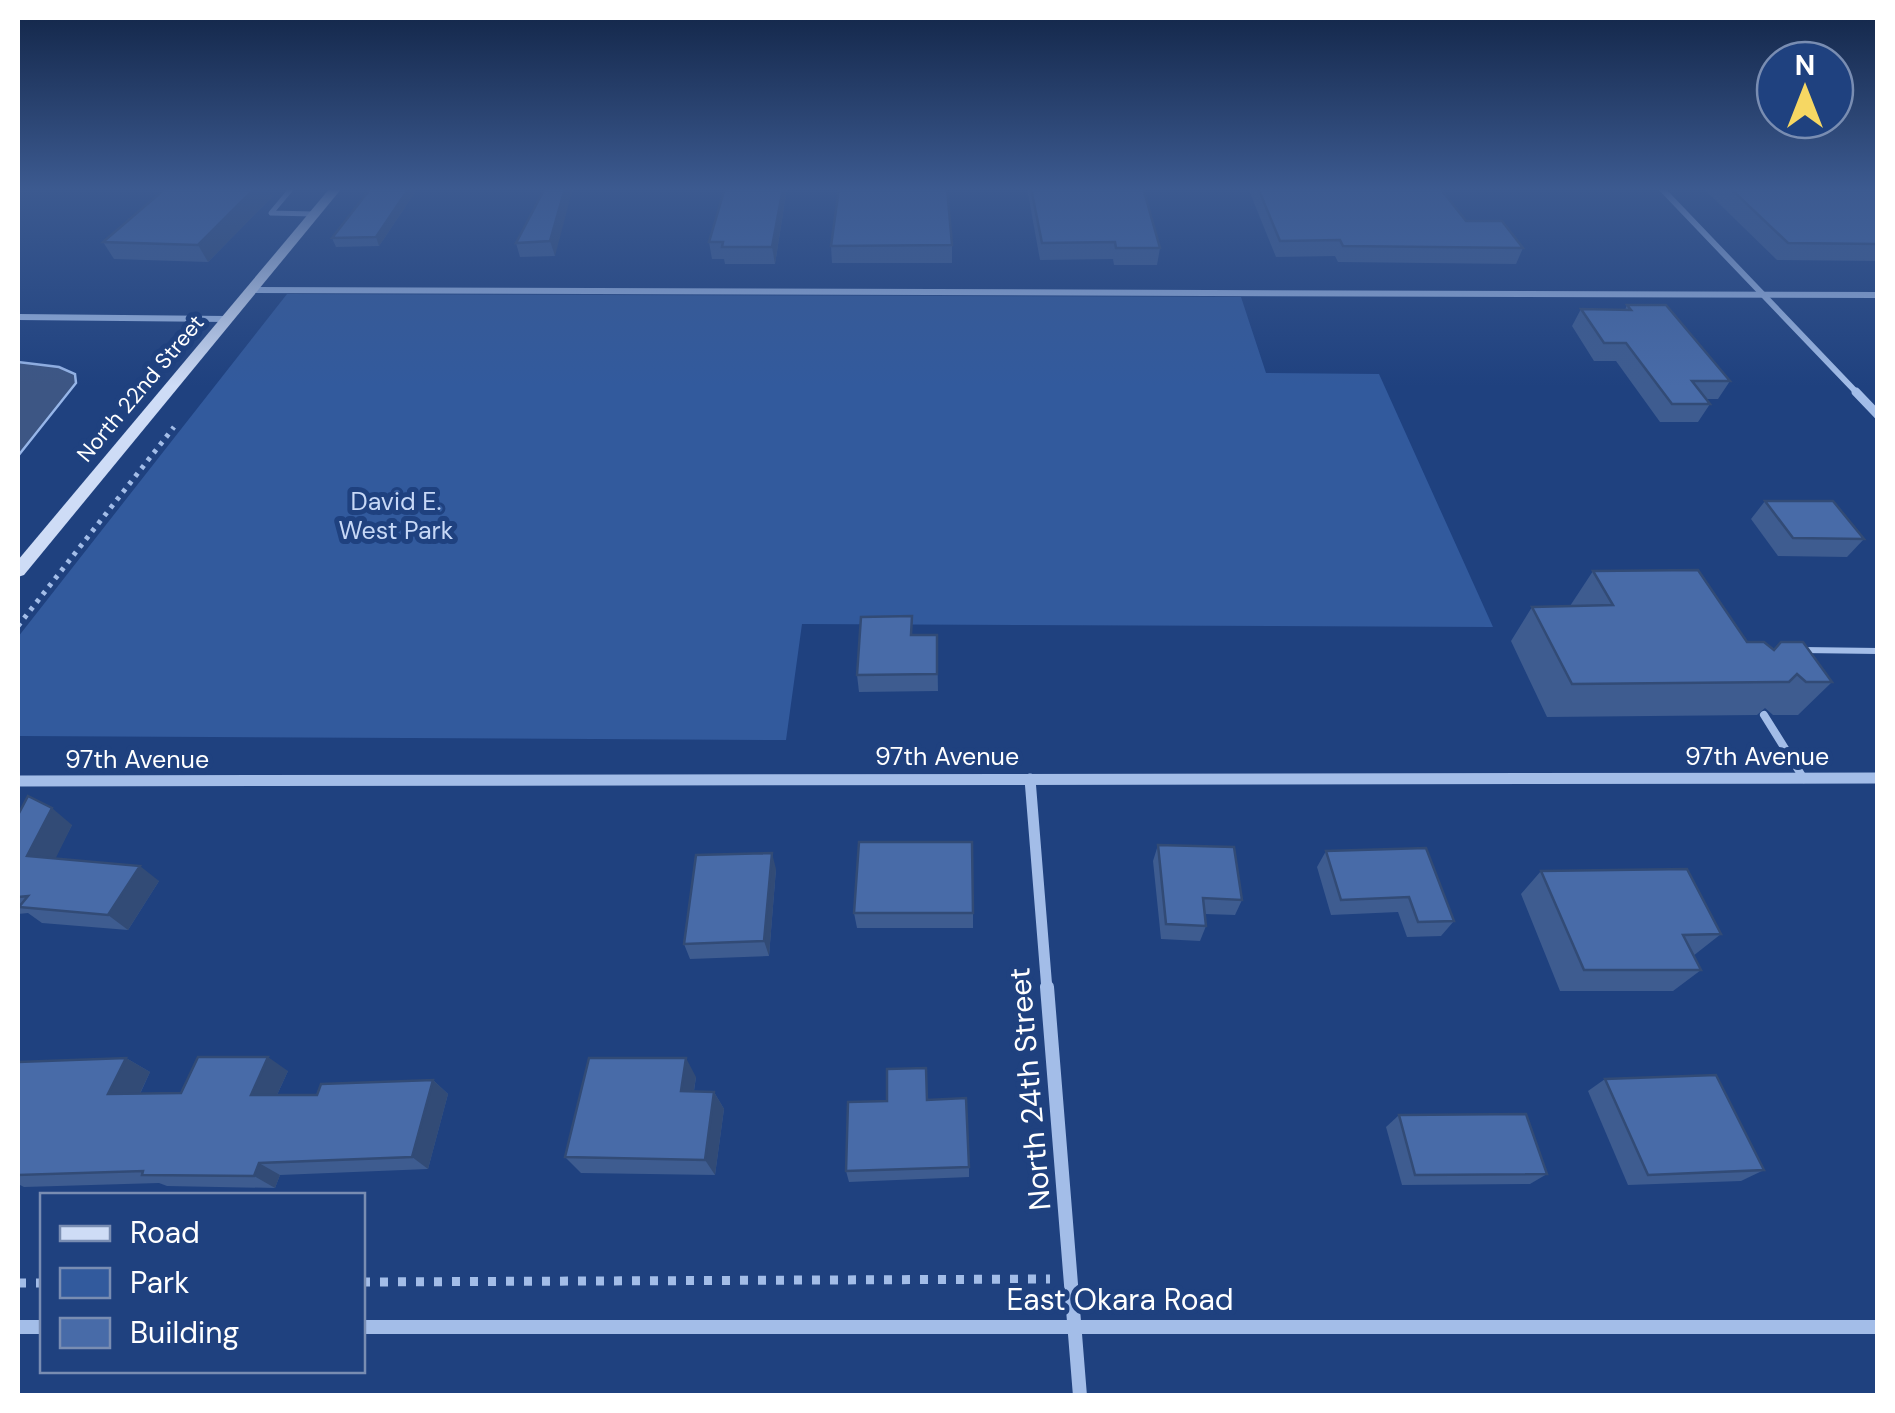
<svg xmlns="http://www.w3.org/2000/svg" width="1895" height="1413" viewBox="0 0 1895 1413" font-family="'DM Sans',sans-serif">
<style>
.green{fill:#325a9d}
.water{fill:#3d5684;stroke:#97b6e9;stroke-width:2.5}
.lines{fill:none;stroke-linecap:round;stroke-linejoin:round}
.path-far1{stroke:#a3bde8;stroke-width:5;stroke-dasharray:4 6;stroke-linecap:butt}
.path{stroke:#a3bde8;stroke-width:9;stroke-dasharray:8 10;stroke-linecap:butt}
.lane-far2{stroke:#a3bde8;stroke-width:5}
.lane-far1{stroke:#a3bde8;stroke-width:6}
.lane{stroke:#a3bde8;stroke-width:8}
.street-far3{stroke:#a3bde8;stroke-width:6}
.street-far2{stroke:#a3bde8;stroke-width:9}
.street-far1{stroke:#a3bde8;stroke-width:11}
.street{stroke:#a3bde8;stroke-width:14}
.secondary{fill:#cedcf6;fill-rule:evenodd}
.wall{fill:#3e5c90}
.shaded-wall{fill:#324b76}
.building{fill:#486ba8;stroke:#324b76;stroke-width:2.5}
.labels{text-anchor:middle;stroke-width:10;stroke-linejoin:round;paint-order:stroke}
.far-street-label{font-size:22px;fill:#fff;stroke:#1f417f}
.park-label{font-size:25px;fill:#c7d8f6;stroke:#1f417f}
.street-label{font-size:25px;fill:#fff;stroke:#1f417f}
.near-street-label{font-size:30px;fill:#fff;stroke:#1f417f}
</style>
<rect width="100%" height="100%" fill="#1f417f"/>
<path class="green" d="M287,294L1241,297L1266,373L1379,374L1493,627L802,624L786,740L18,736V637Z"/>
<path class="water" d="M18,362L59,367L75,374L76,383L18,456Z"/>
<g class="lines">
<path class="path-far1" d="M18,626L174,427"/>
<g class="path">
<path d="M362,1282L1050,1279"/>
<path d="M18,1283H42"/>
</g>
<path class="lane-far2" d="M292,188L271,213L314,214"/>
<path class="lane-far1" d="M1803,650L1878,651"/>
<path class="lane" d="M1764,715L1804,779"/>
<g class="street-far3">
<path d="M1661,188L1859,395"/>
<path d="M252,290L1878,295"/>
<path d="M18,317L227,319"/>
</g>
<path class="street-far2" d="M1856,392L1878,415"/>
<g class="street-far1">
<path d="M1030,779L1047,990"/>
<path d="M18,781L1878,778"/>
</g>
<g class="street">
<path d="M1047,987L1080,1396"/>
<path d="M18,1327H42"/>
<path d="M362,1327H1878"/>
</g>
<path class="secondary" d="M330,188H342L24,575L18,577V560Z"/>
</g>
<g class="wall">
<path d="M166,188H267L272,197L208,262L114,259L103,242Z"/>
<path d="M371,188H418L379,246L336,247L332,238Z"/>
<path d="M545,188L555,256L520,257L516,243Z"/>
<path d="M725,188H787L775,264H725L724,259H712L709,242Z"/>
<path d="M1027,188H1143L1160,248L1157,265H1114L1113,259L1040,260Z"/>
<path d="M1248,188H1440L1466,221L1523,248L1516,264L1338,262L1335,256L1276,257Z"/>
<path d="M1703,188H1878V261L1777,260Z"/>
<path d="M952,245V263H832L831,246Z"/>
<path d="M1627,305L1730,381L1718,399H1706L1710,404L1698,422H1660L1616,361H1594L1572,326L1581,309L1625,310Z"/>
<path d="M1765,501L1864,539L1847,557L1778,556L1751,519Z"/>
<path d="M1593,571L1747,642L1774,650L1832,682L1798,715H1773L1765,708L1757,715L1547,717L1511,641L1532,607L1570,606Z"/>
<path d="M912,635H937L938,691L859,692L857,675Z"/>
<path d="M18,815L72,825L55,858L159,881L128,930L42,923L28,913L18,914Z"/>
<path d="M1158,845L1242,900L1235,915L1205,914L1206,926L1200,941L1161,939L1153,861Z"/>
<path d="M1326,851L1454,921L1441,936L1407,937L1398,912L1331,915L1317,867Z"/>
<path d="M776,869L769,956L690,959L684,944Z"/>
<path d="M1541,871L1721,934L1693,956L1701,970L1673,991H1560L1521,894Z"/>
<path d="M854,913H973V928H857Z"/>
<path d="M126,1058L150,1072L140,1094L181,1093L288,1071L277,1095H317L433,1080L448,1094L428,1169L280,1175L275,1188L167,1186L159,1183L24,1187L18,1184V1062Z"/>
<path d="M696,1077L694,1091L714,1092L724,1109L715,1175L581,1173L565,1157Z"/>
<path d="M1605,1079L1764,1170L1741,1181L1628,1185L1588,1091Z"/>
<path d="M927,1100L969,1167V1177L849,1182L846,1171Z"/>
<path d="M1399,1115L1547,1174L1530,1184L1402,1185L1386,1127Z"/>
</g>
<g class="shaded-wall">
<path d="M255,188H267L272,197L208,262L198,245Z"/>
<path d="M409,188H418L379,246L376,237Z"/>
<path d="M565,188H573L555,256L550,241Z"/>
<path d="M783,188H787L775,264L772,247Z"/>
<path d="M52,808L72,825L49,872L27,856Z"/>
<path d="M772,853L776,869L769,956L764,941Z"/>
<path d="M140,866L159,881L128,930L108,915Z"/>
<path d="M268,1057L288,1071L271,1108L251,1095Z"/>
<path d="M126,1058L150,1072L133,1108L108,1094Z"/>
<path d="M686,1058L696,1077L691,1108L681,1091Z"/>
<path d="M433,1080L448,1094L428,1169L412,1157Z"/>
<path d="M714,1092L724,1109L715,1175L705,1160Z"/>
<path d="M259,1163L280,1175L275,1188L254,1176Z"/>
</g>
<g class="building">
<path d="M166,188H255L198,245L103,242Z"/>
<path d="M371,188H409L376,237L332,238Z"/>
<path d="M545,188H565L550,241L516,243Z"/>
<path d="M725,188H783L772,247H722L723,242H709Z"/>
<path d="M839,188H947L952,245L831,246Z"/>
<path d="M1031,188H1143L1160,248H1116L1115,242L1042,243Z"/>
<path d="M1258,188H1440L1466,221H1502L1523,248L1343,246L1340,240L1280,241Z"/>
<path d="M1730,188H1878V244L1788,243Z"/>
<path d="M1627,305H1666L1730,381H1692L1710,404H1672L1626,343H1604L1581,309L1631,310Z"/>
<path d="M1765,501H1833L1864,539L1793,538Z"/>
<path d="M1698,570L1747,642H1764L1774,650L1781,642H1803L1832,682H1806L1797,674L1789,682L1572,684L1532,607L1613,605L1593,571Z"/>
<path d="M912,616L911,635H937V674L857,675L861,617Z"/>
<path d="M28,796L52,808L27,856L140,866L108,915L19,907L28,896L18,897V815Z"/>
<path d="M859,842H972L973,913H854Z"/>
<path d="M1158,845L1234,847L1242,900L1203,898L1206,926L1166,924Z"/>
<path d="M1426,848L1454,921L1418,922L1409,897L1341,900L1326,851Z"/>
<path d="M772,853L764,941L684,944L696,855Z"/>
<path d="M1687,869L1721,934L1683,935L1701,970H1584L1541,871Z"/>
<path d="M198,1057H268L251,1095H317L321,1084L433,1080L412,1157L259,1163L254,1176L142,1175L143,1171L18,1175V1062L126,1058L108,1094L181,1093Z"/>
<path d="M589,1058H686L681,1091L714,1092L705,1160L565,1157Z"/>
<path d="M926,1068L927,1100L966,1098L969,1167L846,1171L848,1102L887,1101V1069Z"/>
<path d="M1716,1075L1764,1170L1648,1175L1605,1079Z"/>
<path d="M1526,1114L1547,1174L1415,1175L1399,1115Z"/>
</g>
<linearGradient id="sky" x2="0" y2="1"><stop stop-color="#112446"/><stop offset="0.49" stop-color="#3c5a90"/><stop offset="1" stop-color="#3c5a90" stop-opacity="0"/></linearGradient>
<rect width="1895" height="386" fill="url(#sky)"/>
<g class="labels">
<g class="far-street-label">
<text transform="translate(140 388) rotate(-50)" y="8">North 22nd Street</text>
</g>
<g class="park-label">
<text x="396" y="510">David E.<tspan x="396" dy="29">West Park</tspan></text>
</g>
<g class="street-label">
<text x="947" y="765">97th Avenue</text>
<text x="1757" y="765">97th Avenue</text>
<text x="137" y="768">97th Avenue</text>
</g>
<g class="near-street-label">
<text transform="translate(1030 1089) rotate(-95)" y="10">North 24th Street</text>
<text x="1120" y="1310">East Okara Road</text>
</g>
</g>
<rect width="1895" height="1413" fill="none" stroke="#ffffff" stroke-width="40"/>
<rect x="40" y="1193" width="325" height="180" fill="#1f417f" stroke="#798db2" stroke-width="2.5"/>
<rect x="60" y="1226" width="50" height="15" fill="#cedcf6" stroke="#798db2" stroke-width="2.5"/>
<text x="130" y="1243" font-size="30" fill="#ffffff">Road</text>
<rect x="60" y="1268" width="50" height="30" fill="#325a9d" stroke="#798db2" stroke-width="2.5"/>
<text x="130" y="1293" font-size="30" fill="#ffffff">Park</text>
<rect x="60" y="1318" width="50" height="30" fill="#486ba8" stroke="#798db2" stroke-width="2.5"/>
<text x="130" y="1343" font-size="30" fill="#ffffff">Building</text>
<g transform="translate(1805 90)"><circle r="48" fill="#1f417f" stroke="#798db2" stroke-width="2.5"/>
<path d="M0-8L18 38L0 25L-18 38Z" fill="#f6d763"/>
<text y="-15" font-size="28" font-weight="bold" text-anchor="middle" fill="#ffffff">N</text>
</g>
</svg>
